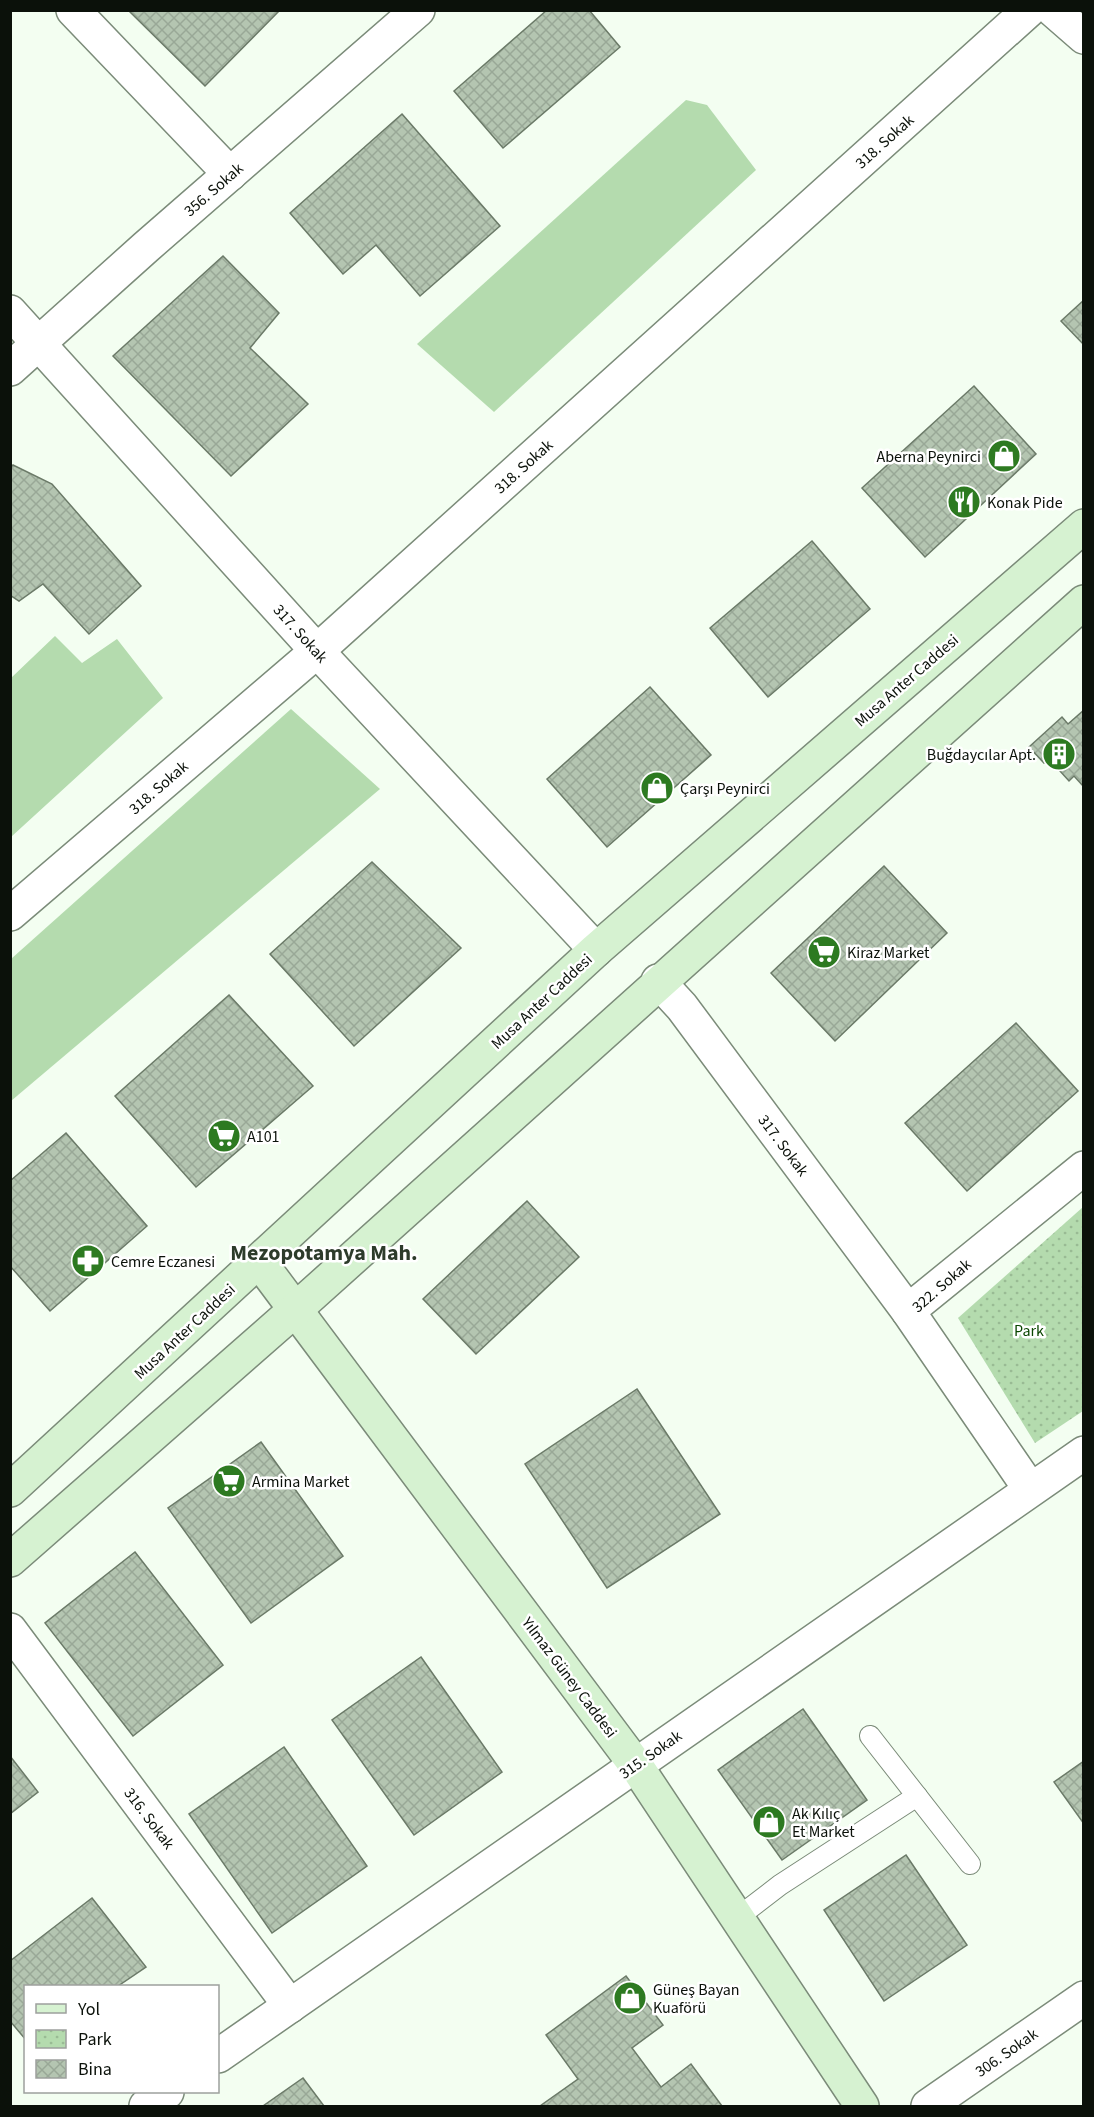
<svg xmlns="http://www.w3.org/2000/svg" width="1094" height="2117" viewBox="0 0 1094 2117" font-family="'Source Sans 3',sans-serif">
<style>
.green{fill:#b4dbae}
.park{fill:url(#park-dots)}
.building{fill:url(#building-cross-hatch);stroke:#6b7a68;stroke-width:1.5}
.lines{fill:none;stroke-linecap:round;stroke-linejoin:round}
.lane-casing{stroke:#7b8b79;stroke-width:22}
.street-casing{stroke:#7b8b79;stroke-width:36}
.secondary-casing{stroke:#7b8b79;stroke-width:36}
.lane{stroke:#fff;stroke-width:20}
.street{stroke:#fff;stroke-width:33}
.secondary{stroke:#d6f2d1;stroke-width:33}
.labels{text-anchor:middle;stroke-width:5;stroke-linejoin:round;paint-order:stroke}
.street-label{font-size:16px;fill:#0b110a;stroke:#fff}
.poi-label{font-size:16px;fill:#0b110a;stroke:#fff;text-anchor:start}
.park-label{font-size:16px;fill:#0a4601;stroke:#fff}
.district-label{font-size:22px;font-weight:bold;fill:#2d3b2b;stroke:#fff}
</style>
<defs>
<pattern id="park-dots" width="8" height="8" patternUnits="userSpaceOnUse" patternTransform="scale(1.5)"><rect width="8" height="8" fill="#b4dbae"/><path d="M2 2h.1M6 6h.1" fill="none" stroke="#99bb94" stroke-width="1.8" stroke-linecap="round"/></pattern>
<pattern id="building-cross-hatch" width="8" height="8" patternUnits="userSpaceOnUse" patternTransform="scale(1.5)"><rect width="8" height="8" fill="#b4c5b1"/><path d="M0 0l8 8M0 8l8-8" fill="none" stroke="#99a897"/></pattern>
</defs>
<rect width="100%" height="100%" fill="#f3fef1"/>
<g class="green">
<path d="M686,100L707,105L756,170L494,412L417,344Z"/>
<path d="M55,636L82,663L117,639L163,698L11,837V678Z"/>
<path d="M291,709L380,789L11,1101V959Z"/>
</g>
<path class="park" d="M1083,1207V1411L1035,1443L958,1318Z"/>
<g class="building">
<path d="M128,10H280L205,86Z"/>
<path d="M547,10H589L620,47L503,148L454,91Z"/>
<path d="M402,114L500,226L420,296L376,245L343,274L290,213Z"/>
<path d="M223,256L279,313L250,348L308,404L231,476L113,356Z"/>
<path d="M1084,300V345L1061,321Z"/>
<path d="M974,386L1036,454L925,557L862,488Z"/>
<path d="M13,465L52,484L141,586L89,634L43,584L19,601L10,595V468Z"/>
<path d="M812,541L870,609L768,697L710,628Z"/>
<path d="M650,687L711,755L607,847L547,779Z"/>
<path d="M1084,710V787L1074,776L1069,781L1050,760L1044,763L1029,747L1062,717L1068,724Z"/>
<path d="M372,862L461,948L354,1046L270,954Z"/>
<path d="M884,866L947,933L835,1041L771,973Z"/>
<path d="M229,995L313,1086L196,1187L115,1096Z"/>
<path d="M1016,1023L1078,1091L967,1191L905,1123Z"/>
<path d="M66,1133L147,1226L50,1311L10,1266V1181Z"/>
<path d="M527,1201L579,1257L476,1354L423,1299Z"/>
<path d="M637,1389L720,1514L607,1588L525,1464Z"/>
<path d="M261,1442L343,1556L251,1623L168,1508Z"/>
<path d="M135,1552L223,1665L133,1736L45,1623Z"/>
<path d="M421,1657L502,1772L414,1835L332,1720Z"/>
<path d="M803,1709L867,1800L782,1860L718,1770Z"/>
<path d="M284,1747L367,1866L272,1933L189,1814Z"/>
<path d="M10,1756L38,1792L10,1814Z"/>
<path d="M1084,1761V1824L1054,1782Z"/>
<path d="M906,1855L967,1945L884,2001L824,1910Z"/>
<path d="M92,1898L146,1967L118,1986H26V2040L10,2021V1961Z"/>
<path d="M626,1976L663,2025L632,2048L661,2087L691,2064L722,2106H540L578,2079L546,2035Z"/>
<path d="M303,2078L324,2106H263Z"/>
</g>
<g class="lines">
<defs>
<g id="lane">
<path d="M870,1736L970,1864"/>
<path d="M737,1918L780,1885L917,1796"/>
</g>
<g id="street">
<path d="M73,10L230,174"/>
<path d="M1053,10L1084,37"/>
<path d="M10,312L317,651L596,950"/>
<path d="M10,369L146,247L418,10"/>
<path d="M10,914L317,651L1029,10"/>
<path d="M658,981L682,1007L908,1311"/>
<path d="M1030,1489L908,1311L1084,1168"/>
<path d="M10,1630L290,2006"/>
<path d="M218,2056L1084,1453"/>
<path d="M146,2106L167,2092"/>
<path d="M928,2106L1084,1998"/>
</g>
<g id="secondary">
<path d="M259,1261L635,1764L862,2106"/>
<path d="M10,1490L596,950L1084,526"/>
<path d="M10,1560L296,1309L1084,602"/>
</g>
</defs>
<use href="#lane" class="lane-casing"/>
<use href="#street" class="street-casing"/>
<use href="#secondary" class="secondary-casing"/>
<use href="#lane" class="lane"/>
<use href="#street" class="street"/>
<use href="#secondary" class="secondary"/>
</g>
<defs>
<symbol id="shop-disc" viewBox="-11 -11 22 22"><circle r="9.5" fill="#2d7a21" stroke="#fff"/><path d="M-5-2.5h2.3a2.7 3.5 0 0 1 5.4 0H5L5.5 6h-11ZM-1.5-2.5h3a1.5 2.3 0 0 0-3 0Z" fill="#fff"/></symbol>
<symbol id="restaurant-disc" viewBox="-11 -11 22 22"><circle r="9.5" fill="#2d7a21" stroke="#fff"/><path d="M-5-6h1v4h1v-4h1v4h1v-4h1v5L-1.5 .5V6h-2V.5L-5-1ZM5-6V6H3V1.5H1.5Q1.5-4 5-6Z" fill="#fff"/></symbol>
<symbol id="building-disc" viewBox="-11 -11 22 22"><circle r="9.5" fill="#2d7a21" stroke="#fff"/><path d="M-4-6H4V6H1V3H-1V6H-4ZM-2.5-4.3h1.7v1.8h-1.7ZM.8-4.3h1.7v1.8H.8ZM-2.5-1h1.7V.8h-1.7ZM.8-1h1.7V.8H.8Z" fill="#fff"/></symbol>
<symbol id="supermarket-disc" viewBox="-11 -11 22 22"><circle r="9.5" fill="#2d7a21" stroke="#fff"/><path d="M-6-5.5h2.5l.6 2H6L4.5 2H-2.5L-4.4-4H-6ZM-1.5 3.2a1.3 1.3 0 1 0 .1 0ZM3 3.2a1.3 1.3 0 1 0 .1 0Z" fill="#fff"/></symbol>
<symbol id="pharmacy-disc" viewBox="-11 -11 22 22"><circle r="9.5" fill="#2d7a21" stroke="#fff"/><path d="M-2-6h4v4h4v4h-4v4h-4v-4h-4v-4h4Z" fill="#fff"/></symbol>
</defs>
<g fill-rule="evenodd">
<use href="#shop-disc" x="985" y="437" width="38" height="38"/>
<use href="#restaurant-disc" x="945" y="483" width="38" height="38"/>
<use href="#building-disc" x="1040" y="735" width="38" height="38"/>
<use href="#shop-disc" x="638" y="769" width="38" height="38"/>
<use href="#supermarket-disc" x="805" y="933" width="38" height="38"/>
<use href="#supermarket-disc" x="205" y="1117" width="38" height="38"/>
<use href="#pharmacy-disc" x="69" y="1242" width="38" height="38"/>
<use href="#supermarket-disc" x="210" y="1462" width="38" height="38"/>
<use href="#shop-disc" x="750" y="1803" width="38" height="38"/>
<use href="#shop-disc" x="611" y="1979" width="38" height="38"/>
</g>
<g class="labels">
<g class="street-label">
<text transform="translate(884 141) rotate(-42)" y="6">318. Sokak</text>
<text transform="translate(213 189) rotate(-41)" y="6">356. Sokak</text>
<text transform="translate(523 466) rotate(-42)" y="6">318. Sokak</text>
<text transform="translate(301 633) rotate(48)" y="6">317. Sokak</text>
<text transform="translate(906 680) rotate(-41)" y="6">Musa Anter Caddesi</text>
<text transform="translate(158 787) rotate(-41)" y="6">318. Sokak</text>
<text transform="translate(541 1001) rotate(-43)" y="6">Musa Anter Caddesi</text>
<text transform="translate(784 1145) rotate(53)" y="6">317. Sokak</text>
<text transform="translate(941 1285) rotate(-41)" y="6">322. Sokak</text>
<text transform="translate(184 1331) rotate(-43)" y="6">Musa Anter Caddesi</text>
<text transform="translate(570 1677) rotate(53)" y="6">Yılmaz Güney Caddesi</text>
<text transform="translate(650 1754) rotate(-35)" y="6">315. Sokak</text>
<text transform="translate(150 1818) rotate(53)" y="6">316. Sokak</text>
<text transform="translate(1006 2052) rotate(-35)" y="6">306. Sokak</text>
</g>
<g class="poi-label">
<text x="981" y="462" text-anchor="end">Aberna Peynirci</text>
<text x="987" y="508">Konak Pide</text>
<text x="1036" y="760" text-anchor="end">Buğdaycılar Apt.</text>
<text x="680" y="794">Çarşı Peynirci</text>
<text x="847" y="958">Kiraz Market</text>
<text x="247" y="1142">A101</text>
<text x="111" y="1267">Cemre Eczanesi</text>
<text x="252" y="1487">Armina Market</text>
<text x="792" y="1819">Ak Kılıç<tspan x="792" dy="18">Et Market</tspan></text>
<text x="653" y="1995">Güneş Bayan<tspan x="653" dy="18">Kuaförü</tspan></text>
</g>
<g class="park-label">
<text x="1029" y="1336">Park</text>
</g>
<g class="district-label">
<text x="324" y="1260">Mezopotamya Mah.</text>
</g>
</g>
<rect width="1094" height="2117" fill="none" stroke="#0b110a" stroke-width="24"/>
<rect x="24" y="1985" width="195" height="108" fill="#ffffff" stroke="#9da09d" stroke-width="1.5"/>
<rect x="36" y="2004" width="30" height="9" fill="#d6f2d1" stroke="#9da09d" stroke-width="1.5"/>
<text x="78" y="2015" font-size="18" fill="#0b110a">Yol</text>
<rect x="36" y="2030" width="30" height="18" fill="url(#park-dots)" stroke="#9da09d" stroke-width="1.5"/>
<text x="78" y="2045" font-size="18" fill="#0b110a">Park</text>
<rect x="36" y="2060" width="30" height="18" fill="url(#building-cross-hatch)" stroke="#9da09d" stroke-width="1.5"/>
<text x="78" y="2075" font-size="18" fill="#0b110a">Bina</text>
</svg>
